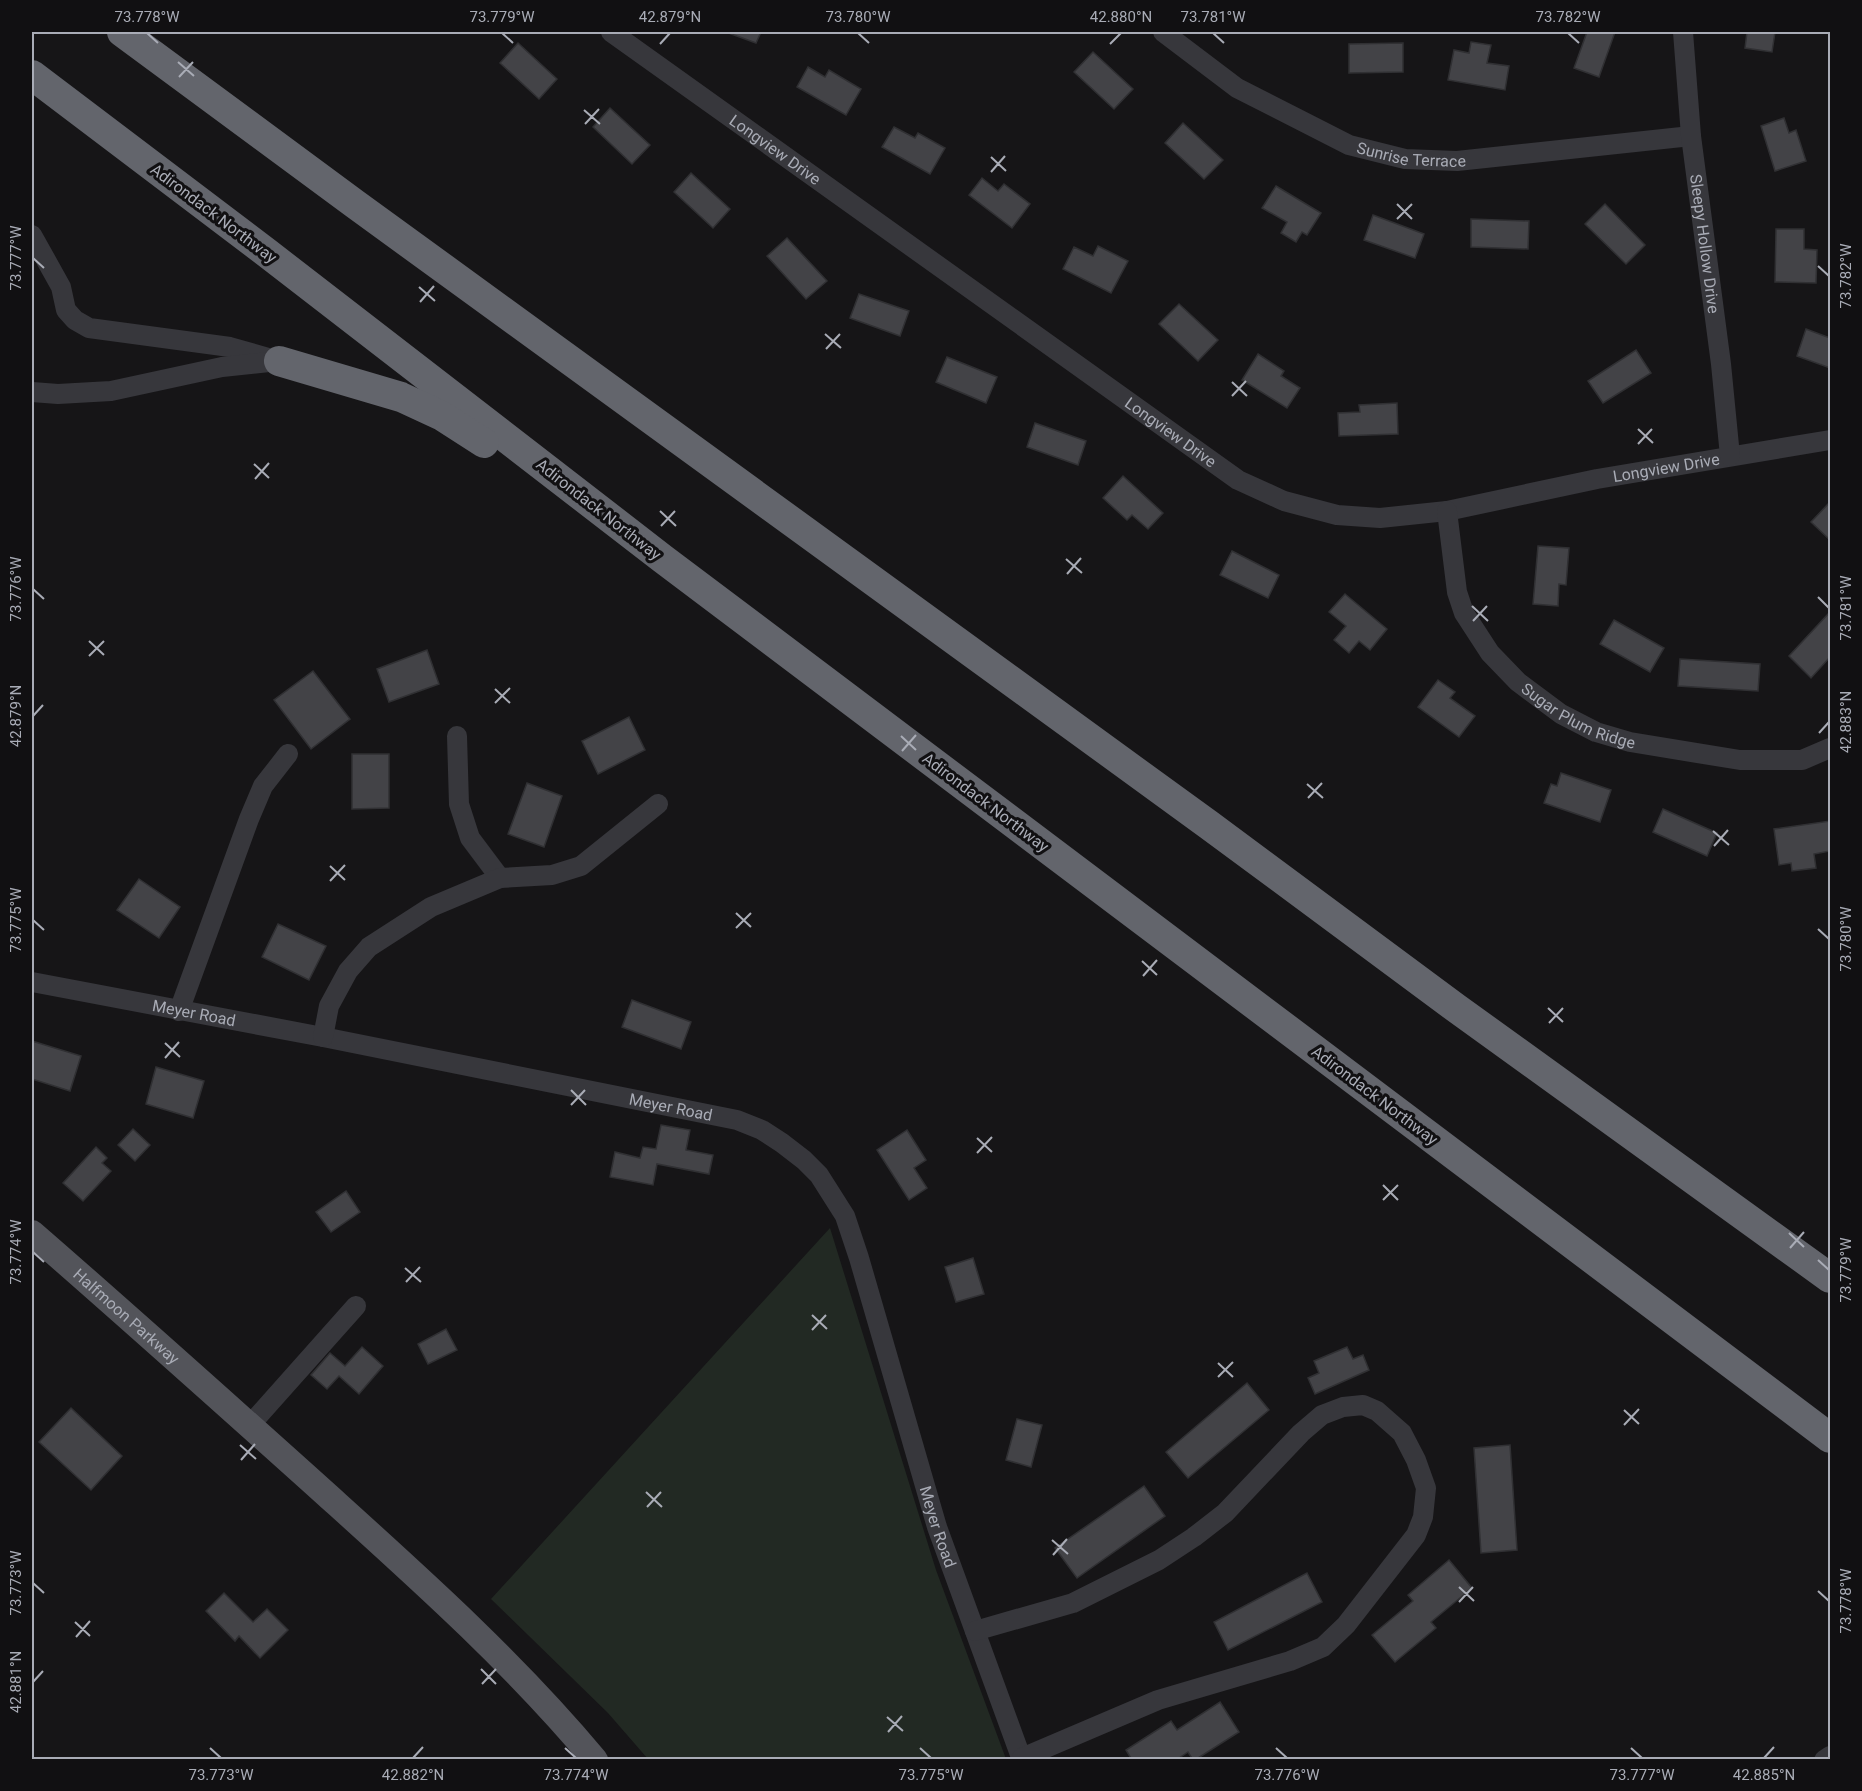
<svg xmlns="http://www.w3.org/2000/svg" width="1862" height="1791" viewBox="0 0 1862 1791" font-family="Roboto,sans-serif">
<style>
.green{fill:#222923}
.building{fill:#434347;stroke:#303033;stroke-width:1.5}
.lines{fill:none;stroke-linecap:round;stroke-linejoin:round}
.minor{stroke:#37373c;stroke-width:20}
.major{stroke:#53545a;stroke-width:26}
.highway{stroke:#63656c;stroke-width:30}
.ticks{fill:none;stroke:#a9acb6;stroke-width:2}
.labels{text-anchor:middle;stroke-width:6;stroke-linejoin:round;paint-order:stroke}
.street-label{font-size:16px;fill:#a9acb6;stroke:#111012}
.neatline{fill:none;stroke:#a9acb6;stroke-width:2}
.ticks-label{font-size:15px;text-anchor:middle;fill:#a9acb6}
</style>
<rect width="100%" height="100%" fill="#161517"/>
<path class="green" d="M830,1228L936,1570L1006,1759H648L608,1713L491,1599Z"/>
<g class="building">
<path d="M726,32H761L756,43Z"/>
<path d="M1587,32H1615L1599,77L1574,68Z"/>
<path d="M1747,32H1775L1772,52L1745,48Z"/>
<path d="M1471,42L1491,45L1487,63L1509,66L1505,90L1448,80L1454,50L1469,53Z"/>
<path d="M518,43L557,79L539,99L500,63Z"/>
<path d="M1403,43V72L1349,73V44Z"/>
<path d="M1093,52L1133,89L1114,109L1074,72Z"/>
<path d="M808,67L825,77L829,70L861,89L846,115L797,87Z"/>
<path d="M610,108L650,145L632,164L593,127Z"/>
<path d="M1784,118L1789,133L1796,130L1806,161L1775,171L1761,126Z"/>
<path d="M1183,123L1223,160L1204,179L1165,143Z"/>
<path d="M894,127L915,138L918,133L945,148L930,174L882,147Z"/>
<path d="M691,173L730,209L713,228L674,192Z"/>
<path d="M982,178L998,191L1004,184L1030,204L1012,228L969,195Z"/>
<path d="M1276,186L1321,213L1307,235L1302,232L1296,242L1281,233L1287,222L1262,208Z"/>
<path d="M1605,204L1645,245L1626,264L1585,224Z"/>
<path d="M1373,215L1424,234L1415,258L1364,240Z"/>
<path d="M1471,219L1529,221L1528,249L1471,247Z"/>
<path d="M1776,229H1804V249L1817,250L1816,283L1775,282Z"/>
<path d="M787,238L827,281L806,299L767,256Z"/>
<path d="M1098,246L1128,261L1111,293L1063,269L1074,247L1093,256Z"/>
<path d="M859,294L909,311L900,336L850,318Z"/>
<path d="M1179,304L1218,340L1198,361L1159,324Z"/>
<path d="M1806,329L1830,338V368L1797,356Z"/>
<path d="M1636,350L1651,373L1603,403L1588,381Z"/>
<path d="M1258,354L1284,371L1281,376L1300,388L1287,408L1242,380Z"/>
<path d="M947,357L997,377L986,403L936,382Z"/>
<path d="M1397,403L1398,434L1339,436L1338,413L1360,412L1359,405Z"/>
<path d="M1035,423L1086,441L1078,465L1027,447Z"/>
<path d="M1123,476L1163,513L1148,529L1132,515L1127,520L1103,498Z"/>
<path d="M1830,502V540L1811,522Z"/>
<path d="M1538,546L1569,548L1566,585L1559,584L1558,606L1533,604Z"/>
<path d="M1232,551L1279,575L1268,598L1220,575Z"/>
<path d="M1345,594L1387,629L1370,650L1359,641L1349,653L1334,640L1346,626L1329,612Z"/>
<path d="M1830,612V657L1811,678L1789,656Z"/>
<path d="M1614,620L1664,648L1650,672L1600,644Z"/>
<path d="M427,650L439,684L389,702L377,669Z"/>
<path d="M1680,659L1760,664L1758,691L1678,686Z"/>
<path d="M313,671L350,719L311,749L274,700Z"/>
<path d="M1438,680L1455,692L1450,698L1475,716L1459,737L1418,707Z"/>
<path d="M629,717L645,750L598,774L582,741Z"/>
<path d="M352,754H389V808L352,809Z"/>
<path d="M1561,773L1611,790L1600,822L1544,803L1551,784L1557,786Z"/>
<path d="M527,783L562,796L544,847L508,834Z"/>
<path d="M1663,809L1717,833L1707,856L1653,832Z"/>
<path d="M1830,821V851L1814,854L1816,868L1792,871L1791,863L1779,865L1774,829Z"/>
<path d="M139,879L180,907L159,938L117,910Z"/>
<path d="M278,924L326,946L309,980L262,957Z"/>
<path d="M632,1000L691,1022L681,1049L622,1027Z"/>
<path d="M32,1041L81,1056L70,1091L32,1079Z"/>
<path d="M156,1067L204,1081L193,1118L146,1104Z"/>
<path d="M661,1125L690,1130L686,1150L713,1155L709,1174L657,1164L653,1185L610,1177L615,1152L640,1158L643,1147L656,1149Z"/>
<path d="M133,1129L150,1145L135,1161L118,1145Z"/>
<path d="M907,1130L926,1160L914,1168L927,1188L909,1200L877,1150Z"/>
<path d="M96,1147L107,1158L102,1163L111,1171L83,1201L63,1183Z"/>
<path d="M346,1191L360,1212L331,1232L316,1212Z"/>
<path d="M973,1258L984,1294L956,1302L945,1267Z"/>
<path d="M446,1329L457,1350L428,1364L418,1344Z"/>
<path d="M362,1347L383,1366L359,1394L339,1376L327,1389L311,1375L330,1353L345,1366Z"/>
<path d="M1347,1347L1353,1359L1363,1355L1369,1370L1315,1394L1308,1378L1319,1373L1314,1361Z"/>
<path d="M1247,1383L1269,1410L1188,1478L1166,1452Z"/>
<path d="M71,1408L122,1456L91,1490L39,1442Z"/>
<path d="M1017,1419L1042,1425L1031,1467L1006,1460Z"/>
<path d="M1510,1445L1517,1550L1481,1553L1474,1448Z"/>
<path d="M1144,1486L1165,1516L1077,1578L1055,1548Z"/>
<path d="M1449,1560L1472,1588L1431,1622L1436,1628L1395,1662L1372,1635L1413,1601L1408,1595Z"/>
<path d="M1307,1573L1322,1602L1228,1650L1214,1622Z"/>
<path d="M224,1593L253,1622L267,1609L288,1630L260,1658L239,1636L235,1641L206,1611Z"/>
<path d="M1220,1702L1239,1732L1195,1760H1193L1188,1752L1176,1760H1132L1126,1750L1171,1721L1177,1730Z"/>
</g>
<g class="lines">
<g class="minor">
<path id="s1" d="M611,32L1238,480L1284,501L1337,515L1380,518L1447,511L1597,479L1830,440"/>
<path id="s2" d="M1163,32L1237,88L1349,145L1405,159L1457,161L1691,136"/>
<path id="s3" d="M1683,32L1691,136L1721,364L1730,456"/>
<path d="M32,235L61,287L66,310L75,320L89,328L230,347L279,361"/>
<path d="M32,392L58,394L111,391L222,367L269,362"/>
<path id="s4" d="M1447,511L1457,592L1464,613L1490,653L1518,682L1561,714L1596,732L1630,742L1740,760H1802L1830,748"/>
<path d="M457,736L459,804L470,838L500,878"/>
<path id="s5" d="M32,982L323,1037L737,1120L762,1130L782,1143L804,1160L819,1175L845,1216L859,1258L937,1527L1022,1760"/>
<path d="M179,1011L249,819L263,786L288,754"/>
<path d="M323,1037L329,1006L348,971L369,947L431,907L500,878L552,875L581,866L658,804"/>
<path d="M250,1425L356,1306"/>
<path d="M975,1631L1073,1603L1159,1560L1194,1537L1225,1513L1301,1433L1322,1415L1343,1407L1363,1405L1377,1411L1402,1433L1416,1460L1426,1488L1423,1517L1416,1535L1346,1625L1323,1647L1290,1661L1158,1700L1022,1758"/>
<path d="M1824,1760L1830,1756"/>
</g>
<path class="major" id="s6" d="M32,1233C131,1319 229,1407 327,1495C420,1579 514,1663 595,1760"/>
<g class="highway">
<path d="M122,32L355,204L1209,825L1456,1008L1830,1278"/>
<path d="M32,75L267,253L663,559L1830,1438"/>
<path d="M279,361L401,397L442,416L484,443"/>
</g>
</g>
<path class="ticks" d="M147,33L158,43M502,33L513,43M858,33L869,43M1213,33L1224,43M1568,33L1579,43M660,44L670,33M1110,44L1121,33M178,62L194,76M179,77L193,62M584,110L600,124M585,124L599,109M991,157L1006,171M991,172L1005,156M1397,204L1412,219M1397,219L1412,204M33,258L44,268M1818,266L1829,276M419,287L435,301M420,302L434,286M825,334L841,348M826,349L840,334M1232,382L1247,396M1232,396L1246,381M1638,429L1653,443M1638,444L1652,429M254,464L269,478M255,479L269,463M660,511L676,526M661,526L675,511M1066,559L1082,573M1067,574L1081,558M33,589L44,599M1818,597L1829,608M1472,606L1488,621M1473,621L1487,606M89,641L104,655M89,656L104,641M495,689L510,703M495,703L510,688M33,716L43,705M1819,733L1829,722M901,736L916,750M902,751L916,735M1307,784L1323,798M1308,798L1322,783M1713,831L1729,845M1714,846L1728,830M330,866L345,880M330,881L345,865M736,913L751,927M33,920L44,930M736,928L751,913M1818,929L1829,939M1142,961L1157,975M1143,976L1157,960M1548,1008L1563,1022M1549,1023L1563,1008M165,1043L180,1057M165,1058L179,1042M571,1090L586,1105M571,1105L585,1090M977,1138L992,1152M977,1153L992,1137M1383,1185L1398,1200M1383,1200L1398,1185M1789,1233L1804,1247M1790,1248L1804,1232M33,1252L44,1262M1818,1260L1829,1270M405,1268L421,1282M406,1282L420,1267M812,1315L827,1329M812,1330L826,1315M1218,1363L1233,1377M1218,1377L1233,1362M1624,1410L1639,1424M1624,1425L1639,1409M240,1445L256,1459M241,1460L255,1444M646,1492L662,1507M647,1507L661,1492M1052,1540L1068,1554M1053,1555L1067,1539M33,1583L44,1593M1459,1587L1474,1601M1818,1591L1829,1601M1459,1602L1473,1587M75,1622L90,1636M76,1637L90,1621M481,1669L496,1684M33,1682L43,1671M482,1684L496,1669M887,1717L903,1731M888,1732L902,1716M210,1748L221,1758M565,1748L576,1758M920,1748L931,1758M1276,1748L1287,1758M1631,1748L1642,1758M413,1758L423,1747M1764,1758L1774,1747"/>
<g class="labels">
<g class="street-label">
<text dy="6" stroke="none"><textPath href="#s1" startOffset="202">Longview Drive</textPath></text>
<text dy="6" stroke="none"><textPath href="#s2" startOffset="282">Sunrise Terrace</textPath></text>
<text transform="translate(214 213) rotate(37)" y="6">Adirondack Northway</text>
<text dy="6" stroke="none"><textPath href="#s3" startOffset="213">Sleepy Hollow Drive</textPath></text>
<text dy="6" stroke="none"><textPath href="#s1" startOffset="688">Longview Drive</textPath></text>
<text dy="6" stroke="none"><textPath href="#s1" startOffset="1210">Longview Drive</textPath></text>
<text transform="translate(599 509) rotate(38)" y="6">Adirondack Northway</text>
<text dy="6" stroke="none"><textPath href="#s4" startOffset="262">Sugar Plum Ridge</textPath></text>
<text transform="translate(986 802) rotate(37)" y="6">Adirondack Northway</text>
<text dy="6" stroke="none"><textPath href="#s5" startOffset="165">Meyer Road</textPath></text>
<text transform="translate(1375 1095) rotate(37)" y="6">Adirondack Northway</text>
<text dy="6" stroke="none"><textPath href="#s5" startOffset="651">Meyer Road</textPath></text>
<text dy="6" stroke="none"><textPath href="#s6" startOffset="126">Halfmoon Parkway</textPath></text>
<text dy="6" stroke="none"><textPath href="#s5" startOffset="1191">Meyer Road</textPath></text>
</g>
</g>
<rect width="1862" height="1791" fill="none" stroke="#111012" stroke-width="66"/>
<rect x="33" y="33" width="1796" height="1725" class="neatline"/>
<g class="ticks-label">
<text x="147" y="22">73.778°W</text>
<text x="502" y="22">73.779°W</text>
<text x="670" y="22">42.879°N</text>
<text x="858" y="22">73.780°W</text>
<text x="1121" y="22">42.880°N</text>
<text x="1213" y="22">73.781°W</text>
<text x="1568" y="22">73.782°W</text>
<text transform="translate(16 258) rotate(-90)" y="5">73.777°W</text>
<text transform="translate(1846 276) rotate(-90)" y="5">73.782°W</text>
<text transform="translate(16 589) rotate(-90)" y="5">73.776°W</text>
<text transform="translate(1846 608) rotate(-90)" y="5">73.781°W</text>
<text transform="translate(16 716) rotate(-90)" y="5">42.879°N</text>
<text transform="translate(1846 722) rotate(-90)" y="5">42.883°N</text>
<text transform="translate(16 920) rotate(-90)" y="5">73.775°W</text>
<text transform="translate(1846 939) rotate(-90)" y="5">73.780°W</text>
<text transform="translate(16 1252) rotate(-90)" y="5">73.774°W</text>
<text transform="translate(1846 1270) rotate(-90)" y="5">73.779°W</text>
<text transform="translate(16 1583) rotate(-90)" y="5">73.773°W</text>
<text transform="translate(1846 1601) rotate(-90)" y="5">73.778°W</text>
<text transform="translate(16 1682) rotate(-90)" y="5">42.881°N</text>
<text x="221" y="1780">73.773°W</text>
<text x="413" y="1780">42.882°N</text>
<text x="576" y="1780">73.774°W</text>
<text x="931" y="1780">73.775°W</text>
<text x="1287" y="1780">73.776°W</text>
<text x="1642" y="1780">73.777°W</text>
<text x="1764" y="1780">42.885°N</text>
</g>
</svg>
